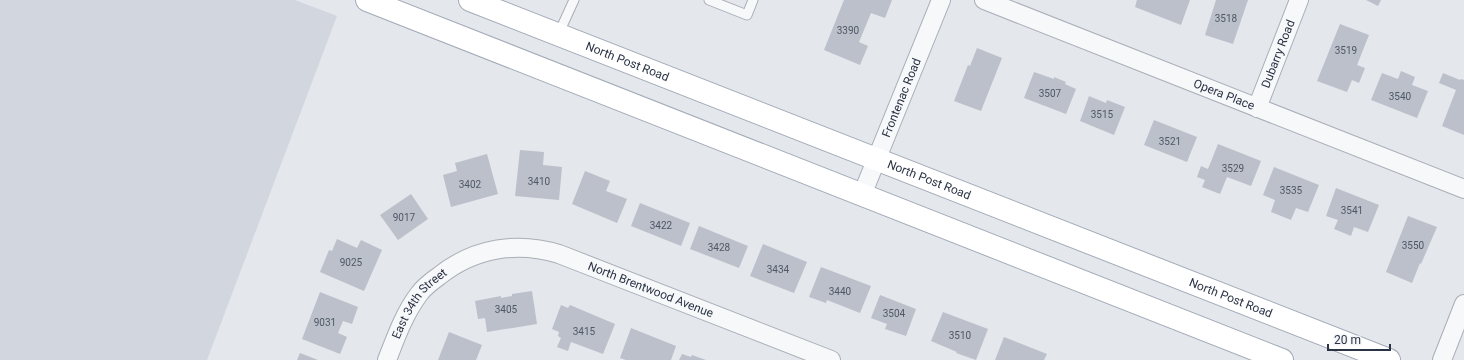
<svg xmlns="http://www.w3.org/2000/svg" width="1464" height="360" viewBox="0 0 1464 360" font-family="Roboto,sans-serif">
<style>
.built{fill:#d2d6de}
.building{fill:#bbc0ca}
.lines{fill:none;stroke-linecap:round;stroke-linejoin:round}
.service-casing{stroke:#a9aeb7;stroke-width:11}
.minor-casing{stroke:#a9aeb7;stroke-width:20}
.primary-casing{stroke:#a3abb8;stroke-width:24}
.service{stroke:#f7f8fa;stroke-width:9}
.minor{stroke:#f7f8fa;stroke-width:18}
.primary{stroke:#fff;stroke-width:22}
.labels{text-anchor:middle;stroke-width:3;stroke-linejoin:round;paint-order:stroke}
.number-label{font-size:10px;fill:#4f5766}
.street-label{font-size:12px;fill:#2b3445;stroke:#f4f6f9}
</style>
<rect width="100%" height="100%" fill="#e4e7ec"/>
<path class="built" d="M0,0H295L337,16L207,360H0Z"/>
<g class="building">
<path d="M844,0H892L885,18L871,13L859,42L868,46L860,65L824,50Z"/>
<path d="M1137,0H1190L1181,25L1135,7Z"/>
<path d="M1216,0H1248L1233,44L1205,35Z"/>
<path d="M1366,0H1381L1378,6Z"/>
<path d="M1340,24L1369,35L1357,65L1365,68L1359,83L1352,80L1347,92L1317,81Z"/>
<path d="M977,48L1002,58L981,111L954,101L968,65L970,66Z"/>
<path d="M1401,71L1415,77L1412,85L1428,91L1417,118L1371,100L1382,73L1398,79Z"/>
<path d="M1034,72L1054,79V77L1066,82L1065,84L1076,89L1066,114L1024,98Z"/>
<path d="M1443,73L1460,80L1461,79L1464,80V135L1442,126L1456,90L1439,83Z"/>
<path d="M1089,96L1106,103L1107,100L1125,107L1114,135L1080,121Z"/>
<path d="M1154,120L1197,137L1187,162L1144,145Z"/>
<path d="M1218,144L1261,161L1251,186L1227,177L1220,194L1202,187L1205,180L1197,177L1201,166L1208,169Z"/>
<path d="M520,150L544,152L543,165L562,167L559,200L515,196Z"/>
<path d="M487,154L498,194L451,207L443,175L457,171L455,163Z"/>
<path d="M1274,167L1319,185L1308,212L1296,208L1291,220L1271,212L1275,200L1263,195Z"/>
<path d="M585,171L610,181L606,191L627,199L617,223L572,204Z"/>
<path d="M1336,188L1379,205L1368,232L1354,227L1351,236L1334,229L1338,220L1326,216Z"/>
<path d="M411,194L428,219L398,240L380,215Z"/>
<path d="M640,203L690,223L681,246L631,226Z"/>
<path d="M1408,216L1437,227L1421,264L1420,263L1412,283L1386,272Z"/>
<path d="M699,226L748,246L739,268L690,249Z"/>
<path d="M337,239L357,248L361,240L382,250L364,291L320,272L329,250L332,251Z"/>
<path d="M763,244L807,262L794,293L750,276Z"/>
<path d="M821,267L871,286L860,313L827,300L826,303L809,297Z"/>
<path d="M532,291L537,324L487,332L485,318L478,319L475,301L501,296V298L512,296V294Z"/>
<path d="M320,292L358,307L352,324L343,321L338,333L347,337L340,354L302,339Z"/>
<path d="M880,295L916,309L906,336L885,329L887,324L871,318Z"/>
<path d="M561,305L568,308L570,305L615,324L603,354L571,342L568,351L557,347L561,338L558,336L559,332L552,329Z"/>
<path d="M943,312L988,329L976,360L956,353L957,352L931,341Z"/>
<path d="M631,328L676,346L671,360H626L620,358Z"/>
<path d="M449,332L482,345L476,360H438Z"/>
<path d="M1004,337L1047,354L1044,360H995Z"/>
<path d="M300,353L318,360H297Z"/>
<path d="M682,354L691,357L692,355L706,360H679Z"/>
</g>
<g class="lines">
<defs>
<g id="service">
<path d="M709,0L747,15L753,0"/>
<path d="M558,35L574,0"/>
</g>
<g id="minor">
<path id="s1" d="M984,0L1464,189"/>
<path id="s2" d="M1257,108L1299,0"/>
<path id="s3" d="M862,195L941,0"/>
<path id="s4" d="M387,360C396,337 404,314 419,294C424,287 432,281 439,276C474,248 517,241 559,254L831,360"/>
<path d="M1442,360L1464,304"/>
</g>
<g id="primary">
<path d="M367,0L1282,360"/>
<path id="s5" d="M470,0L1389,360"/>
</g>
</defs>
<use href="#service" class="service-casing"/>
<use href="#minor" class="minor-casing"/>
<use href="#primary" class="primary-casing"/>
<use href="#service" class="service"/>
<use href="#minor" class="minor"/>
<use href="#primary" class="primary"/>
</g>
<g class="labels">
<g class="number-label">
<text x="1226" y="22">3518</text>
<text x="848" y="34">3390</text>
<text x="1346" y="54">3519</text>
<text x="1050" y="97">3507</text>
<text x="1400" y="100">3540</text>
<text x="1102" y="118">3515</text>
<text x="1170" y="145">3521</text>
<text x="1233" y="172">3529</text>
<text x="539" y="185">3410</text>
<text x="470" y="188">3402</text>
<text x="1291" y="194">3535</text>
<text x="1352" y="214">3541</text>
<text x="404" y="221">9017</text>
<text x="661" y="229">3422</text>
<text x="1413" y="249">3550</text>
<text x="719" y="251">3428</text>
<text x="351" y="266">9025</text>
<text x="778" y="273">3434</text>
<text x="840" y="295">3440</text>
<text x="506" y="313">3405</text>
<text x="894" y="317">3504</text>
<text x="325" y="326">9031</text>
<text x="584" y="335">3415</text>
<text x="960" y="339">3510</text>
</g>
<g class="street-label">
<text dy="4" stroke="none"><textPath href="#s2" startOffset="58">Dubarry Road</textPath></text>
<text dy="4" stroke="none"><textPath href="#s5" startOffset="169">North Post Road</textPath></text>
<text dy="4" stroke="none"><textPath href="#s1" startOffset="258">Opera Place</textPath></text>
<text dy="4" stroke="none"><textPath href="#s3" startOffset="105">Frontenac Road</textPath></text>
<text dy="4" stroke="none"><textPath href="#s5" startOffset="493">North Post Road</textPath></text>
<text dy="4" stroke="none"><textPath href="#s4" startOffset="326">North Brentwood Avenue</textPath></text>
<text dy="4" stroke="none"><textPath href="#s5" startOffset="817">North Post Road</textPath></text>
<text dy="4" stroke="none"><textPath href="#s4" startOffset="66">East 34th Street</textPath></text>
</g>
</g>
<path d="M1328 344v6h62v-6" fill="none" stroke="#2b3445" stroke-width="2"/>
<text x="1334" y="344" font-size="12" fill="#2b3445" stroke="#f4f6f9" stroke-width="3" paint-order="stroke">20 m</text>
</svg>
